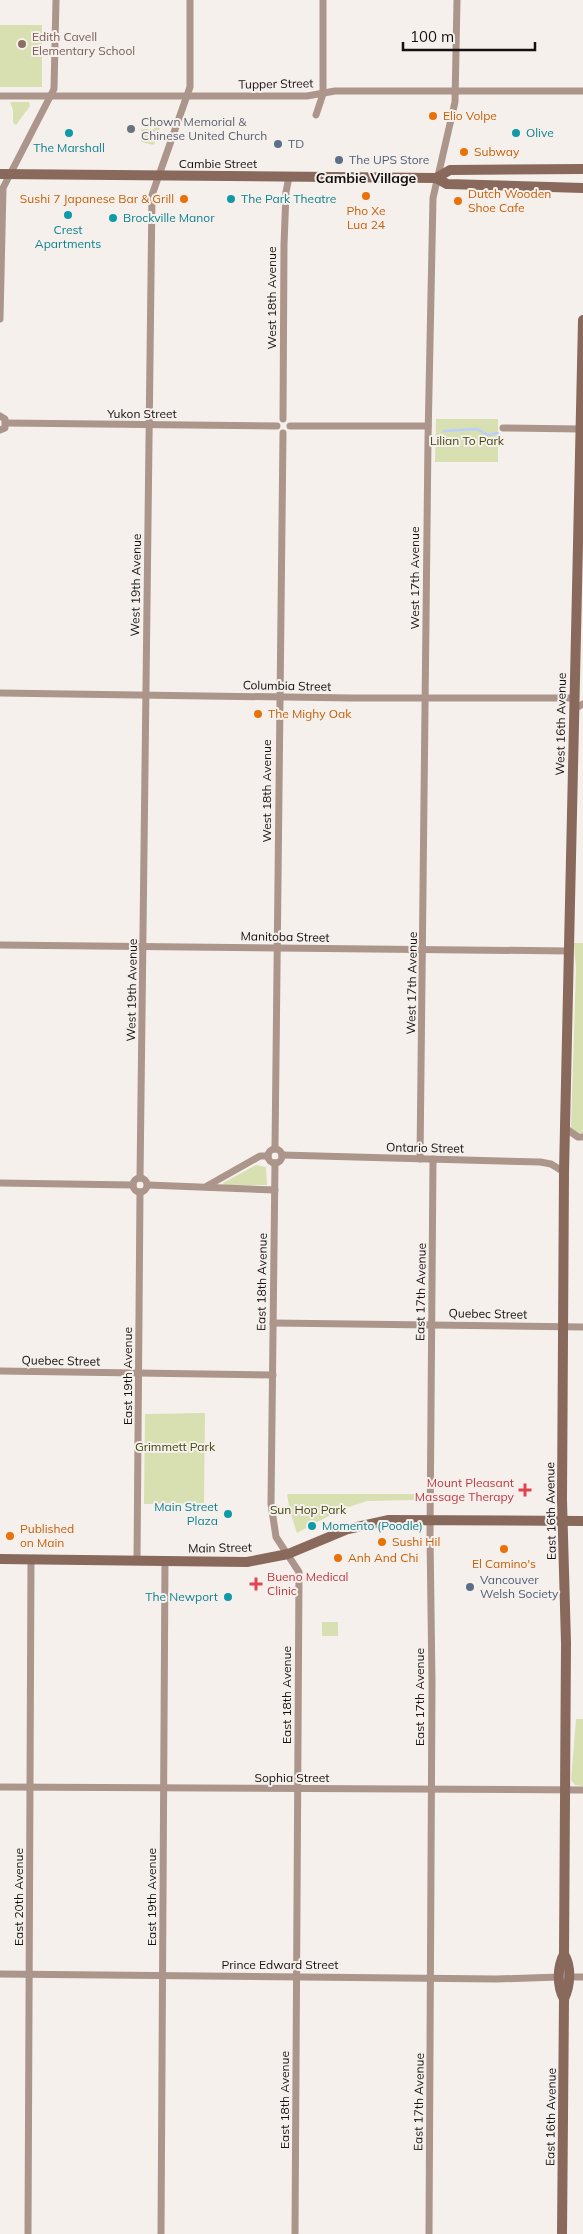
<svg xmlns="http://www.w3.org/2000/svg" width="583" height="2234" viewBox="0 0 583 2234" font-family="Mulish,sans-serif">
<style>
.green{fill:#d8dfb1}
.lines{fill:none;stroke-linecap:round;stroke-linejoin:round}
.stream{stroke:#b9cffd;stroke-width:2.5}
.street{stroke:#ac958b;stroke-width:7}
.secondary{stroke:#89695b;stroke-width:10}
.education-dot{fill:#8d6e63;stroke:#f6f0ed;stroke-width:2}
.food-dot{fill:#e8710a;stroke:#f6f0ed;stroke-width:2}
.worship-dot{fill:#6b7280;stroke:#f6f0ed;stroke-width:2}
.culture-dot{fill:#0f9aa8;stroke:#f6f0ed;stroke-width:2}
.service-dot{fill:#5c6f8a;stroke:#f6f0ed;stroke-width:2}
.health-dot{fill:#e0444e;stroke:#f6f0ed;stroke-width:2}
.labels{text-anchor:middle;stroke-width:4;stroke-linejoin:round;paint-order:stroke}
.education-label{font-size:12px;fill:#785e54;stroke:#f6f0ed;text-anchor:start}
.street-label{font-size:12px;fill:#141110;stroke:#f6f0ed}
.food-label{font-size:12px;fill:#c56008;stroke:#f6f0ed;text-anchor:start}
.worship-label{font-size:12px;fill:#5b616d;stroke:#f6f0ed;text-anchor:start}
.culture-label{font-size:12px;fill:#0d838f;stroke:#f6f0ed;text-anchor:start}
.service-label{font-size:12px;fill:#4e5e75;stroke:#f6f0ed;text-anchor:start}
.park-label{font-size:12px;fill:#42480d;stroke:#f6f0ed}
.health-label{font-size:12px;fill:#be3a42;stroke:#f6f0ed;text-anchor:end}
.neighbourhood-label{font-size:14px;font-weight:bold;fill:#141110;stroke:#f6f0ed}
</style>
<rect width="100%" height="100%" fill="#f6f0ed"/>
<g class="green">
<rect x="0" y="25" width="42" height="62"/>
<path d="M10,102H29L30,106L16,125L13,123V110Z"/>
<path d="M155,125H161L154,145L141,142V129H154Z"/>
<path d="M436,419H498V462H435Z"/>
<path d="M574,943H583V1133H577L571,1128L576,969Z"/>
<path d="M256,1165L266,1167L267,1185H224L223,1183Z"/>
<path d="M205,1413L204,1503L144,1504L145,1414Z"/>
<path d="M287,1494H415V1500L367,1501L340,1510L297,1533L290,1512Z"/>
<rect x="322" y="1622" width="16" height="14"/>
<path d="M576,1719H583V1786L575,1785L571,1780Z"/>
</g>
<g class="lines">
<path class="stream" d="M444,431L477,429L488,435L498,433"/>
<g class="street">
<path d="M0,96H307L335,91H583"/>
<path d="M316,115L323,94V0"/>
<path d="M0,319L3,188L54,89L56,0"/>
<path d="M0,416L5,419V428L0,430"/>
<path d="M283,419L284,245L286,192L289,177"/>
<path d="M7,423L277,426"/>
<path d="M290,426H428"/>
<path d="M503,428L580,429"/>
<path d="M0,693L352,698H574"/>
<path d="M574,709L583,704"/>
<path d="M0,945L569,951"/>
<path d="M565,1128L578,1137H583"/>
<circle cx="275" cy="1156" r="7"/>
<path d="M275,1149L283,433"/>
<path d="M282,1155L540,1162L551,1164L564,1172"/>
<path d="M420,1159L428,439L433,198L455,102L457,0"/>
<path d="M275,1163L271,1504L276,1537L299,1572L295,2234"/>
<circle cx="140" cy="1185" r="7"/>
<path d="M140,1178L152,195L190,87V0"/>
<path d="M0,1183L133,1185"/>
<path d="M148,1185L275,1190"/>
<path d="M207,1186L260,1156H268"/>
<path d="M273,1323L583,1327"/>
<path d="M0,1371L273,1375"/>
<path d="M137,1560L140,1192"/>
<path d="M0,1787L583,1790"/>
<path d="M0,1974L497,1979L559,1977"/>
<path d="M569,1977H583"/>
<path d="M28,2234L31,1559"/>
<path d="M161,2234L165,1561"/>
<path d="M429,2234L432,1683L430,1536L433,1159"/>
</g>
<g class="secondary">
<path d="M0,174L436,178L447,184L583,188"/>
<path d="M436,178L450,170L583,169"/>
<path d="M0,1559L247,1562L288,1554L348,1529L389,1520L583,1521"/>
<path d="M564,1954C572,1967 570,1986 564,1999"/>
<path d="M562,2234L564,1999C557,1986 557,1967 564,1954L566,1643L562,1500L564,1172L583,320"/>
</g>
</g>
<circle class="education-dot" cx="22" cy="44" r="5"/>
<g class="food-dot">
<circle cx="433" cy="116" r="5"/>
<circle cx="464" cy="152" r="5"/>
<circle cx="366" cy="196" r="5"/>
<circle cx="184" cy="199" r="5"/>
<circle cx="458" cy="201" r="5"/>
<circle cx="258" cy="714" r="5"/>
<circle cx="10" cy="1536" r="5"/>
<circle cx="382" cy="1542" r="5"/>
<circle cx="504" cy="1549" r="5"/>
<circle cx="338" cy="1558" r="5"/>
</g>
<circle class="worship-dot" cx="131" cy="129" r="5"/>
<g class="culture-dot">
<circle cx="69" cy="133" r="5"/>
<circle cx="516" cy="133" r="5"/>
<circle cx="231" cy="199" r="5"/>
<circle cx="68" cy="215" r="5"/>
<circle cx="113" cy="218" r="5"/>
<circle cx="228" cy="1514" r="5"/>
<circle cx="312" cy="1526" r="5"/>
<circle cx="228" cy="1597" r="5"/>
</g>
<g class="service-dot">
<circle cx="278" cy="144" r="5"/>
<circle cx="339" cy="160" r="5"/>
<circle cx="470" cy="1587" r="5"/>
</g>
<g class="health-dot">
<path d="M522.5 1482.5h5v5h5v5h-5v5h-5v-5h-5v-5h5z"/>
<path d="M253.5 1576.5h5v5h5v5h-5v5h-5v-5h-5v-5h5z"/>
</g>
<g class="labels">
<g class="education-label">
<text x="32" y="41">Edith Cavell<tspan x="32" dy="14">Elementary School</tspan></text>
</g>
<g class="street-label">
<text transform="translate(276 84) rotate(-1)" y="4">Tupper Street</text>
<text x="218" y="168">Cambie Street</text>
<text transform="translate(272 298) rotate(-90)" y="4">West 18th Avenue</text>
<text x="142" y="418">Yukon Street</text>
<text transform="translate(415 578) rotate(-90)" y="4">West 17th Avenue</text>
<text transform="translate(136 585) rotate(-89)" y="4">West 19th Avenue</text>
<text transform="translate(287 686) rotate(1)" y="4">Columbia Street</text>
<text transform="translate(561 724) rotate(-89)" y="4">West 16th Avenue</text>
<text transform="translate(267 791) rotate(-90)" y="4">West 18th Avenue</text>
<text transform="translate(285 937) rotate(1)" y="4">Manitoba Street</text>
<text transform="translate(412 983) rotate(-89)" y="4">West 17th Avenue</text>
<text transform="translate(132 990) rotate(-89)" y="4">West 19th Avenue</text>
<text transform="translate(425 1148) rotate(1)" y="4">Ontario Street</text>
<text transform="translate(262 1282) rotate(-89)" y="4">East 18th Avenue</text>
<text transform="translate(421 1292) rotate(-89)" y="4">East 17th Avenue</text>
<text transform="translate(488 1314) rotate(1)" y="4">Quebec Street</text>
<text transform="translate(61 1361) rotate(1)" y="4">Quebec Street</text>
<text transform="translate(128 1376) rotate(-90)" y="4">East 19th Avenue</text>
<text transform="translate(551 1511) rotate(-91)" y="4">East 16th Avenue</text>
<text transform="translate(220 1548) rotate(-1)" y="4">Main Street</text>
<text transform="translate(287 1695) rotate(-90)" y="4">East 18th Avenue</text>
<text transform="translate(420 1697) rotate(-90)" y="4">East 17th Avenue</text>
<text x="292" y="1782">Sophia Street</text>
<text transform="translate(19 1897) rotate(-90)" y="4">East 20th Avenue</text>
<text transform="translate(152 1897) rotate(-90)" y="4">East 19th Avenue</text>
<text x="280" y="1969">Prince Edward Street</text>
<text transform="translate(285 2100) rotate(-90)" y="4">East 18th Avenue</text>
<text transform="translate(419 2102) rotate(-89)" y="4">East 17th Avenue</text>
<text transform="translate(551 2117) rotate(-89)" y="4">East 16th Avenue</text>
</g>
<g class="food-label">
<text x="443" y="120">Elio Volpe</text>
<text x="474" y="156">Subway</text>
<text x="468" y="198">Dutch Wooden<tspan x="468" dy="14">Shoe Cafe</tspan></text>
<text x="174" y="203" text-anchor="end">Sushi 7 Japanese Bar &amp; Grill</text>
<text x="366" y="215" text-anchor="middle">Pho Xe<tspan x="366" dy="14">Lua 24</tspan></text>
<text x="268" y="718">The Mighy Oak</text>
<text x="20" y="1533">Published<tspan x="20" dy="14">on Main</tspan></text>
<text x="392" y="1546">Sushi Hil</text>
<text x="348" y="1562">Anh And Chi</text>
<text x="504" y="1568" text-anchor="middle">El Camino's</text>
</g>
<g class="worship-label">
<text x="141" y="126">Chown Memorial &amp;<tspan x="141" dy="14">Chinese United Church</tspan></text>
</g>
<g class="culture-label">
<text x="526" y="137">Olive</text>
<text x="69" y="152" text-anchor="middle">The Marshall</text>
<text x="241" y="203">The Park Theatre</text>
<text x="123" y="222">Brockville Manor</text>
<text x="68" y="234" text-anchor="middle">Crest<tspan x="68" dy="14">Apartments</tspan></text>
<text x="218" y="1511" text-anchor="end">Main Street<tspan x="218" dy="14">Plaza</tspan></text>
<text x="322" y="1530">Momento (Poodle)</text>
<text x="218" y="1601" text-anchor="end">The Newport</text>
</g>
<g class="service-label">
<text x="288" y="148">TD</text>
<text x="349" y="164">The UPS Store</text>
<text x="480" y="1584">Vancouver<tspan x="480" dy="14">Welsh Society</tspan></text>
</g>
<g class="park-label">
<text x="467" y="445">Lilian To Park</text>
<text x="175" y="1451">Grimmett Park</text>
<text x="308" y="1514">Sun Hop Park</text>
</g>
<g class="health-label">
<text x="514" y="1487">Mount Pleasant<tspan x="514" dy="14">Massage Therapy</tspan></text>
<text x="267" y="1581" text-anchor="start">Bueno Medical<tspan x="267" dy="14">Clinic</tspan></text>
</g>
<g class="neighbourhood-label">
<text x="366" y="183">Cambie Village</text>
</g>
</g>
<path d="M403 42v8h132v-8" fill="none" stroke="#141110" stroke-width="2.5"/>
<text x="410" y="42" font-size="15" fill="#141110" stroke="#f6f0ed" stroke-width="4" paint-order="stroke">100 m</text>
</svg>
